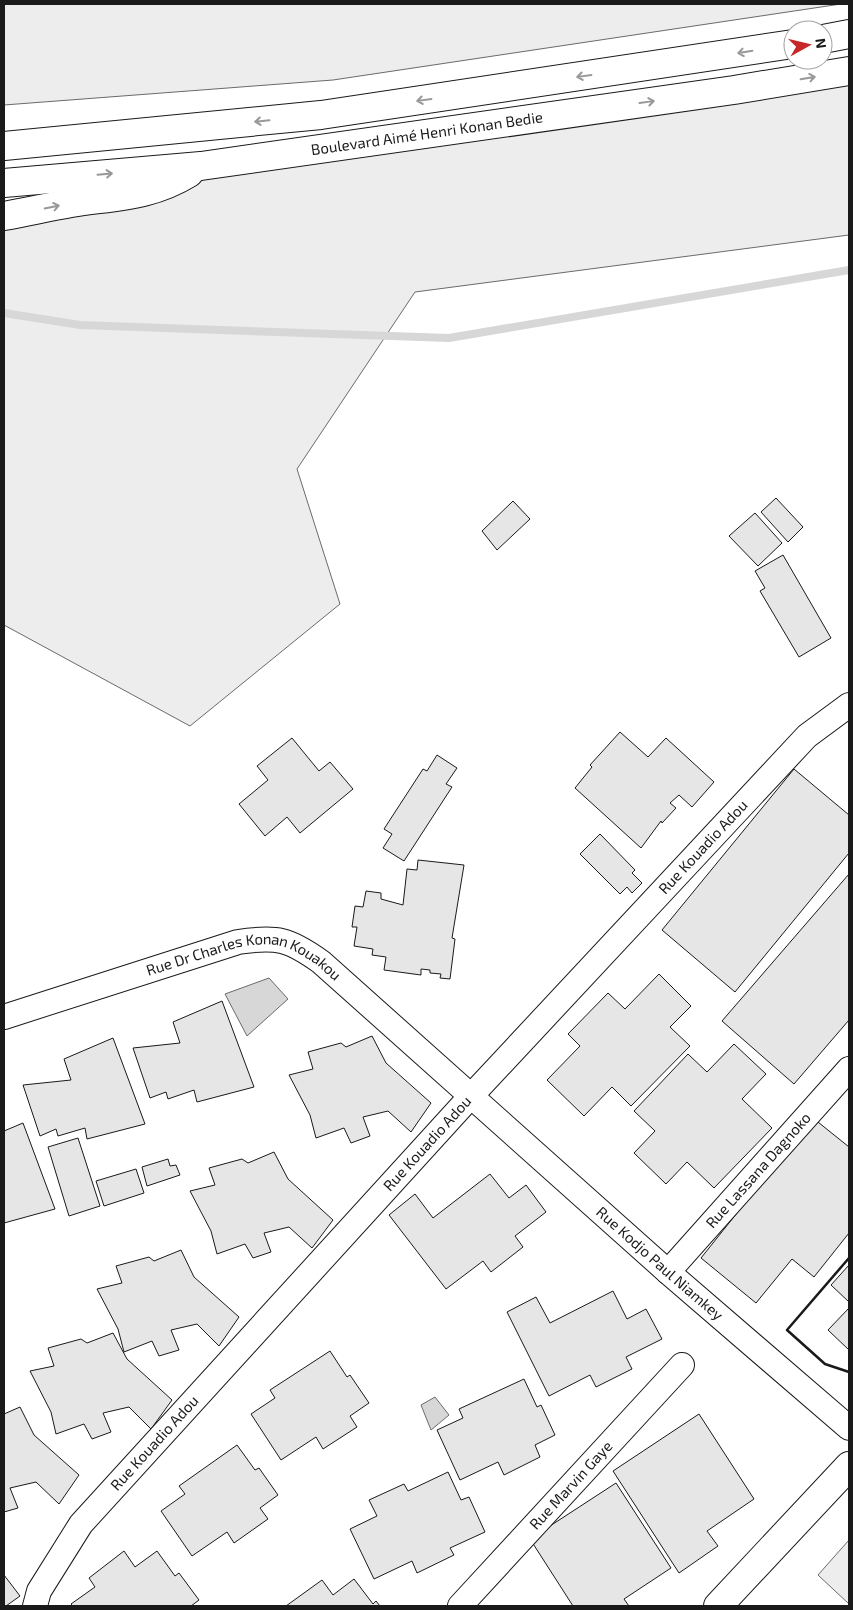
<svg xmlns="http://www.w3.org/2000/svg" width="853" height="1610" viewBox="0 0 853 1610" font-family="'Exo 2',sans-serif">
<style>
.built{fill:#ededed;stroke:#6a6a6a}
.water{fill:#d7d7d7;stroke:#6a6a6a}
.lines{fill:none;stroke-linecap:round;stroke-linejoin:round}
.stream{stroke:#d7d7d7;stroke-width:8}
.building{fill:#e6e6e6;stroke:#1a1a1a}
.minor-casing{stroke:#1a1a1a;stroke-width:26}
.tertiary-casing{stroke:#1a1a1a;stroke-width:30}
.motorway-casing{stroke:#1a1a1a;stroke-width:30}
.minor{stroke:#fff;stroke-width:24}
.tertiary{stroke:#fff;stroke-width:28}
.motorway{stroke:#fff;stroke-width:28}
.wall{stroke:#1a1a1a;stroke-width:2.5}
.oneway{stroke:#989898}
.labels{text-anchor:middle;stroke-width:4;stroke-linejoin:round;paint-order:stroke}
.street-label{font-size:15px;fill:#1a1a1a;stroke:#fff}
</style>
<rect width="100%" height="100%" fill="#fff"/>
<g class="built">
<path d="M4,4H841L333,80L4,105Z"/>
<path d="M849,82V235L415,292L297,469L340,604L190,726L4,625V204Z"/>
<path d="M849,1540V1604L818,1575Z"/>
</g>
<g class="water">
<path d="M269,978L288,999L247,1036L225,994Z"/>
<path d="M435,1397L449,1415L431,1430L421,1405Z"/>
</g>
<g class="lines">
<path class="stream" d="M4,313L80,325L449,338L849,270"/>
</g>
<g class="building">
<path d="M776,498L803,527L788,542L761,512Z"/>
<path d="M513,501L530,519L497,550L482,531Z"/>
<path d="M755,513L782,543L758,566L729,536Z"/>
<path d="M783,555L831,638L799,657L760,591L765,588L755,571Z"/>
<path d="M620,732L648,757L666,738L714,782L692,807L679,795L670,803L676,808L662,823L661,821L641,848L575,788L592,767L590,765Z"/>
<path d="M292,738L319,771L330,762L353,789L300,833L287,817L265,836L239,804L268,780L257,766Z"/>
<path d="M437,755L457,768L446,784L452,787L404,861L383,848L392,834L384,829L423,769L427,771Z"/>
<path d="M794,769L849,815V853L735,992L662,930Z"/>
<path d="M600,834L635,870L632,873L642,883L632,893L627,887L620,894L580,854Z"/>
<path d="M418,860L464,865L452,938L455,939L450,979L440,978L441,974L430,973V970L421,969V975L384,970L386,957L372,955L373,949L354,946L357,927H352L355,906L363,907L366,891L381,893V899L403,905L407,869L417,870Z"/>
<path d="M849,874V1020L794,1084L722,1021Z"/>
<path d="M659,974L691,1006L670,1027L690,1046L631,1106L612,1087L584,1116L547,1080L580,1046L568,1034L608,993L625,1009Z"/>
<path d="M222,1001L254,1087L197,1102L194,1090L168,1099L166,1092L150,1098L133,1048L180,1043L173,1022Z"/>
<path d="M372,1036L386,1063L431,1103L411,1132L388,1111L363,1117L370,1136L351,1143L344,1128L316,1138L310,1115L289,1075L313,1069L308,1052L341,1043L346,1047Z"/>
<path d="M113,1038L145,1124L87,1139L85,1128L58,1136L56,1129L40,1136L23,1085L71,1080L64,1059Z"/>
<path d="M734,1044L766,1074L742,1099L772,1128L714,1188L687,1162L666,1184L634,1153L655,1131L634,1111L688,1054L707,1072Z"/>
<path d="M813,1118L849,1147V1233L814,1277L792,1259L756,1303L701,1258Z"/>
<path d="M23,1123L55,1209L4,1223V1131Z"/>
<path d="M78,1138L100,1206L69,1216L48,1147Z"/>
<path d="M274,1152L288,1179L333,1220L312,1248L289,1227L264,1233L271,1252L253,1258L245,1244L217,1254L211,1231L190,1191L215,1185L209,1168L242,1159L248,1163Z"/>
<path d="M168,1159L170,1166L176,1165L180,1175L147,1186L142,1167Z"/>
<path d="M136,1169L144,1193L104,1206L96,1181Z"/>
<path d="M490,1174L509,1198L526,1185L546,1212L515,1236L523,1247L491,1272L483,1261L446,1289L389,1215L415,1194L433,1218Z"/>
<path d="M181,1250L194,1277L239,1317L219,1346L197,1324L171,1330L179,1350L159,1356L152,1341L124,1352L118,1329L97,1289L122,1283L116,1266L149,1257L154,1261Z"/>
<path d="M849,1265V1302L831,1285Z"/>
<path d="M613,1291L627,1319L646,1309L662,1339L626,1357L632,1369L596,1387L590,1375L549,1396L507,1312L536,1297L550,1323Z"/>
<path d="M849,1308V1350L828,1330Z"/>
<path d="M113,1333L127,1359L172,1400L151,1429L129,1407L103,1413L111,1432L92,1439L84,1424L56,1434L51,1412L30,1371L54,1366L48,1348L81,1339L87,1343Z"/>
<path d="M330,1351L347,1377L350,1375L369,1403L350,1416L357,1427L323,1449L316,1437L281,1460L251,1414L275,1398L270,1390Z"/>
<path d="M524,1379L537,1407L541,1405L555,1435L535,1445L540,1457L504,1475L498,1462L460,1480L437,1430L463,1418L459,1409Z"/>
<path d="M20,1407L34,1435L79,1475L59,1504L36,1482L10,1488L18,1508L4,1512V1414Z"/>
<path d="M699,1414L754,1499L707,1531L718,1546L679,1573L613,1471Z"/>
<path d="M237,1445L255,1470L259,1468L278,1495L260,1508L268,1519L234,1543L227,1532L192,1556L161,1511L185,1494L179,1486Z"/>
<path d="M448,1472L461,1500L469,1497L485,1532L450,1548L454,1555L417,1573L412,1561L374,1579L350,1529L377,1516L369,1500L404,1484L408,1491Z"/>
<path d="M616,1483L671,1568L624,1599L629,1606H573L530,1539Z"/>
<path d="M124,1551L135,1567L157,1551L175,1576L179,1573L199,1600L191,1606H73L71,1604L95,1587L89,1578Z"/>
<path d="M4,1575L20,1596L6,1606H4Z"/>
<path d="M354,1579L373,1604L376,1601L380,1606H286L322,1580L333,1595Z"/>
</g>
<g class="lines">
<defs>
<g id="minor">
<path id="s1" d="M4,1017L238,942C277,936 289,939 321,962L668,1272L849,1428"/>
<path id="s2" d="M668,1272L849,1069"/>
<path id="s3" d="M35,1606L39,1591L81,1524L471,1096L807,736L849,705"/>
<path id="s4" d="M460,1606L682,1365"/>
</g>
<path id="tertiary" d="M718,1606L849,1466"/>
<g id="motorway">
<path d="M823,39L849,34"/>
<path d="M4,146L321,115L793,44"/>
<path id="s5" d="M4,183L201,166L734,90L849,71"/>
<path d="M4,216C26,212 49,207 71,203C115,196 150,197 189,173"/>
</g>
</defs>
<use href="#minor" class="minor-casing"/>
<use href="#tertiary" class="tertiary-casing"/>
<use href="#motorway" class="motorway-casing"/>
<use href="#minor" class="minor"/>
<use href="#tertiary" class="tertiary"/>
<use href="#motorway" class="motorway"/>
<path class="wall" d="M849,1258L787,1330L825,1364L849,1372"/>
</g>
<defs><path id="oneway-shaft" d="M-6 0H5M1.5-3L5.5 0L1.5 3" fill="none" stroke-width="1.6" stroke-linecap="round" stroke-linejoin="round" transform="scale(1.25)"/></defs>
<g class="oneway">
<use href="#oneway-shaft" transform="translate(745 52) rotate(170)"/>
<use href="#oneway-shaft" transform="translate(584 76) rotate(172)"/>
<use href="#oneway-shaft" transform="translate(808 78) rotate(-10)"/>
<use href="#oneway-shaft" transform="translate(424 100) rotate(172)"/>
<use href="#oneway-shaft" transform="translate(647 102) rotate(-8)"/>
<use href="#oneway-shaft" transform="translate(262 121) rotate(174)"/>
<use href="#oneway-shaft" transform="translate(105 174) rotate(-5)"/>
<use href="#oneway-shaft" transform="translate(52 207) rotate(-11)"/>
</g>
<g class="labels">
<g class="street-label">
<text dy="5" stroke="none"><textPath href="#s5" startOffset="426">Boulevard Aimé Henri Konan Bedie</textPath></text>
<text dy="5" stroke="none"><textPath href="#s3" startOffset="1014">Rue Kouadio Adou</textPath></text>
<text dy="5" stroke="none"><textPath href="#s1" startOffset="254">Rue Dr Charles Konan Kouakou</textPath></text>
<text dy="5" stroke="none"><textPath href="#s3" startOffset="609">Rue Kouadio Adou</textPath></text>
<text dy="5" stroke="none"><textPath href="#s2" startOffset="136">Rue Lassana Dagnoko</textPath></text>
<text dy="5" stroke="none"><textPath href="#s1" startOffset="788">Rue Kodjo Paul Niamkey</textPath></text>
<text dy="5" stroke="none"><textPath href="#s3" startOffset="204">Rue Kouadio Adou</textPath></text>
<text dy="5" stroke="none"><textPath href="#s4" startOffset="164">Rue Marvin Gaye</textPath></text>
</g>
</g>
<rect width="853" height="1610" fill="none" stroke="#1a1a1a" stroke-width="10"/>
<g transform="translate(808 45) rotate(82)"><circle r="24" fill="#ffffff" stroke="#a3a3a3"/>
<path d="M0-4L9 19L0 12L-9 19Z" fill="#c62828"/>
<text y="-8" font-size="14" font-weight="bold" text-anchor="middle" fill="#1a1a1a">N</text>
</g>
</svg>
